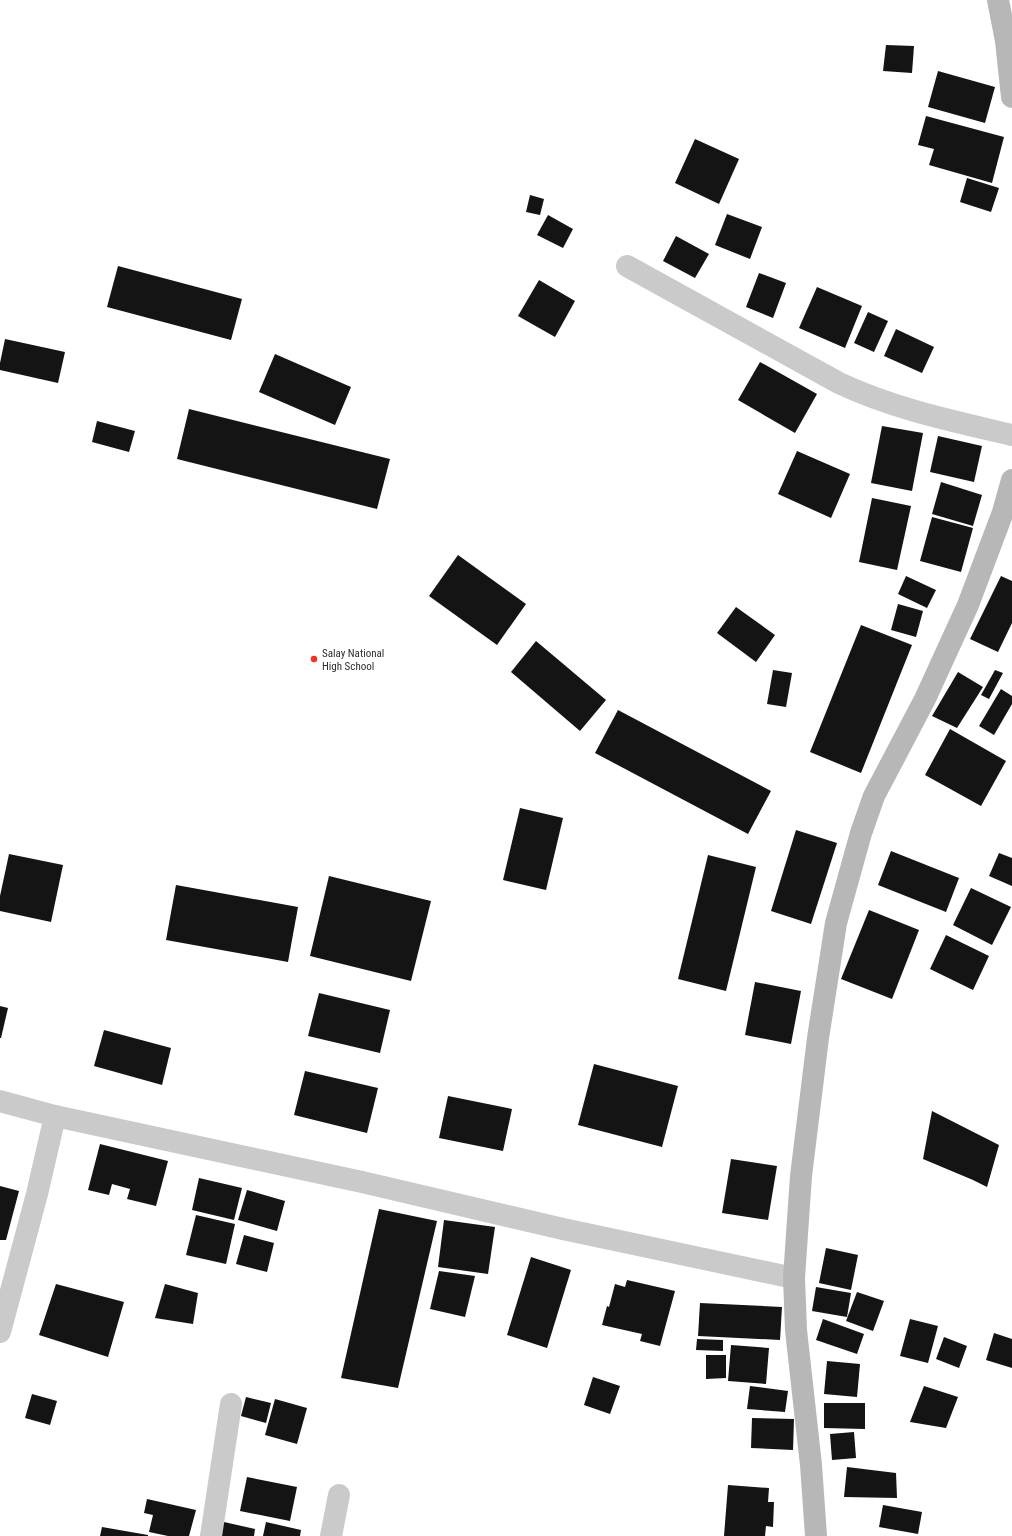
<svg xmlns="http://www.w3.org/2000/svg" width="1012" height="1536" viewBox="0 0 1012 1536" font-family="'Roboto Condensed',sans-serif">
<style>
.building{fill:#141414}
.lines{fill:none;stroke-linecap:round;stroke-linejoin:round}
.street{stroke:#cacaca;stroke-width:22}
.secondary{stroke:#b7b7b7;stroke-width:22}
.poi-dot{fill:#f6311c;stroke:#fff;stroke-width:1.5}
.labels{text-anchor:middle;stroke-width:4;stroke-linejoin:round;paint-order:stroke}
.poi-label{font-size:11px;fill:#2d2d2d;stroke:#fff;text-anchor:start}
</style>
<rect width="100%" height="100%" fill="#fff"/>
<g class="building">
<path d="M886,45L914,46L912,73L883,71Z"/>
<path d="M938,71L995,87L985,123L928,107Z"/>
<path d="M926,116L1004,137L992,183L929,165L934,149L918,145Z"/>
<path d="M695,139L739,159L719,204L675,183Z"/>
<path d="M967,178L999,188L991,212L960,202Z"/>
<path d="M530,195L544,199L540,215L526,212Z"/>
<path d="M727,214L762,227L750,259L715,245Z"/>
<path d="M548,215L573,229L563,248L537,235Z"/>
<path d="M676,236L709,254L695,278L663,261Z"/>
<path d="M118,266L242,299L231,340L107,307Z"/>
<path d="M759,273L786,283L773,318L746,307Z"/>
<path d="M539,280L575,301L555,337L518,316Z"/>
<path d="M817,287L862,306L845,348L799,328Z"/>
<path d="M868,312L888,321L874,352L854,343Z"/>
<path d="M896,329L934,347L922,373L884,356Z"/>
<path d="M5,339L65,352L58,383L0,370V363Z"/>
<path d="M275,354L351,387L335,425L259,392Z"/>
<path d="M760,362L817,394L795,433L738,400Z"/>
<path d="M189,409L390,459L377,509L177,459Z"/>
<path d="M97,421L135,431L129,452L92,442Z"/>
<path d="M882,426L923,433L912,491L871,483Z"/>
<path d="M938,436L982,446L974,482L930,472Z"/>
<path d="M797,451L850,474L831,518L778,494Z"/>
<path d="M941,482L982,495L973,526L932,514Z"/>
<path d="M872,498L911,506L897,570L859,562Z"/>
<path d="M932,517L973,528L961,572L920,561Z"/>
<path d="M458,555L526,604L497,645L429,596Z"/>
<path d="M906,576L936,590L927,608L898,594Z"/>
<path d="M1001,576L1012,581V623L998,652L970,639Z"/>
<path d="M898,604L923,611L916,637L891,630Z"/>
<path d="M736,607L775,635L756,662L717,633Z"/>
<path d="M861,625L912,645L861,773L810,752Z"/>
<path d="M536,641L606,700L580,731L511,672Z"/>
<path d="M773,670L792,673L786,707L767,704Z"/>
<path d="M995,670L1003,673L989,699L981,695Z"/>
<path d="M958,672L983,687L957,728L932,716Z"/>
<path d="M1001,689L1012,696V704L994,735L979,726Z"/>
<path d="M618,710L771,791L748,834L595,753Z"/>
<path d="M950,729L1006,761L981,806L925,775Z"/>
<path d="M520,808L563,818L546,890L503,880Z"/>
<path d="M796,830L837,843L811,924L771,911Z"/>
<path d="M891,851L959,878L946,912L878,885Z"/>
<path d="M999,853L1012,858V886L989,876Z"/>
<path d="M9,854L63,865L51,922L0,911V896Z"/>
<path d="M708,855L756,867L726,991L678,979Z"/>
<path d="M329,876L431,901L411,981L310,956Z"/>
<path d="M176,885L298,907L288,962L166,940Z"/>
<path d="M971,888L1011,907L992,945L953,925Z"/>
<path d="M869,910L919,930L892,999L841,979Z"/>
<path d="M946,935L989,956L973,990L930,969Z"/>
<path d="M755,982L801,991L791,1044L745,1035Z"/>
<path d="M319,993L390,1010L380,1053L308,1036Z"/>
<path d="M0,1006L8,1008L1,1038H0Z"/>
<path d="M104,1030L171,1048L162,1085L94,1066Z"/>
<path d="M594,1064L678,1086L662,1147L578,1125Z"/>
<path d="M305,1071L378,1088L367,1133L294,1115Z"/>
<path d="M448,1096L512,1109L503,1151L439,1138Z"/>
<path d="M932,1111L999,1145L987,1187L973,1180L923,1159Z"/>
<path d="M100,1144L168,1161L156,1206L127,1199L130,1189L112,1184L109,1195L88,1190Z"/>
<path d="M731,1159L777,1166L768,1220L722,1213Z"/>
<path d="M199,1178L242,1188L234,1220L192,1210Z"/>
<path d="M0,1186L19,1191L6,1240H0Z"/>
<path d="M247,1190L285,1201L277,1231L238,1220Z"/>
<path d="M379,1209L437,1221L398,1388L341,1378Z"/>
<path d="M196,1215L235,1224L226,1264L186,1255Z"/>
<path d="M444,1220L495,1227L488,1274L438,1267Z"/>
<path d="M244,1235L274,1243L267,1272L236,1264Z"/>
<path d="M826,1248L858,1255L851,1290L819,1283Z"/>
<path d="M531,1257L571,1270L547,1348L507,1335Z"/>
<path d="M439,1271L475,1276L465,1317L430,1309Z"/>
<path d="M627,1280L675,1291L660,1346L640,1341L642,1334L602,1325L607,1306L609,1307L615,1284L625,1287Z"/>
<path d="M56,1284L124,1302L108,1357L39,1335Z"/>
<path d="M165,1284L198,1293L193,1324L155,1318Z"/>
<path d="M816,1287L851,1293L847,1317L812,1311Z"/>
<path d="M857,1292L884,1301L873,1331L846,1321Z"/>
<path d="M700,1303L782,1307L780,1340L698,1336Z"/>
<path d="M823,1319L864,1334L857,1354L816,1340Z"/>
<path d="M910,1319L938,1326L928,1363L900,1356Z"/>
<path d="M994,1333L1012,1339V1368L986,1360Z"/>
<path d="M944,1337L967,1346L959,1368L936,1359Z"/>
<path d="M697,1339L723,1340V1351L696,1350Z"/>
<path d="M731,1345L769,1348L766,1384L728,1381Z"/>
<path d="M706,1355H726V1378L706,1379Z"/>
<path d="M827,1361L860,1364L857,1397L824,1394Z"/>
<path d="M593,1377L620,1386L610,1414L584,1405Z"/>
<path d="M750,1386L788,1391L785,1412L747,1409Z"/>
<path d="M924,1386L958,1397L946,1428L910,1422Z"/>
<path d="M32,1394L57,1401L50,1425L25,1418Z"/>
<path d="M246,1397L271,1403L266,1423L241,1416Z"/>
<path d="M275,1399L307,1408L297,1444L265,1435Z"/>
<path d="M824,1403H865V1429L824,1428Z"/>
<path d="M752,1418L794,1419L793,1450L751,1448Z"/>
<path d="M854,1432L856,1458L832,1460L830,1434Z"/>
<path d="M847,1467L896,1473L897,1498L844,1497Z"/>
<path d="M247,1477L297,1487L290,1521L240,1511Z"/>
<path d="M728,1485L769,1488L768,1502H774L773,1527L766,1526L765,1536H724Z"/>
<path d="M147,1499L196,1510L189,1536H168L149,1532L153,1515L144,1513Z"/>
<path d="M883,1505L922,1512L918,1534L879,1527Z"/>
<path d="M224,1522L255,1529L254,1536H220Z"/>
<path d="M266,1522L301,1530L300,1536H263Z"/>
<path d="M102,1527L148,1535V1536H100Z"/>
</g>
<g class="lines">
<g class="street">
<path d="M627,266L839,383C894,409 953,421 1012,435"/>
<path d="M0,1101L55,1116L362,1182L563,1229L794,1278"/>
<path d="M0,1332L37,1194L55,1116"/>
<path d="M211,1536L231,1404"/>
<path d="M331,1536L339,1495"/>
</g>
<g class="secondary">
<path d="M998,0L1006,41L1012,97"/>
<path d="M816,1536L811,1465L796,1330L794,1278L801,1176L818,1038L836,923L861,833L874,796L925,699L968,605L1003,512L1012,480"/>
</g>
</g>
<circle class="poi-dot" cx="314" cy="659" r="4"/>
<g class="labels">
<g class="poi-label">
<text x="322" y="657">Salay National<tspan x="322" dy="13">High School</tspan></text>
</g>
</g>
</svg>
